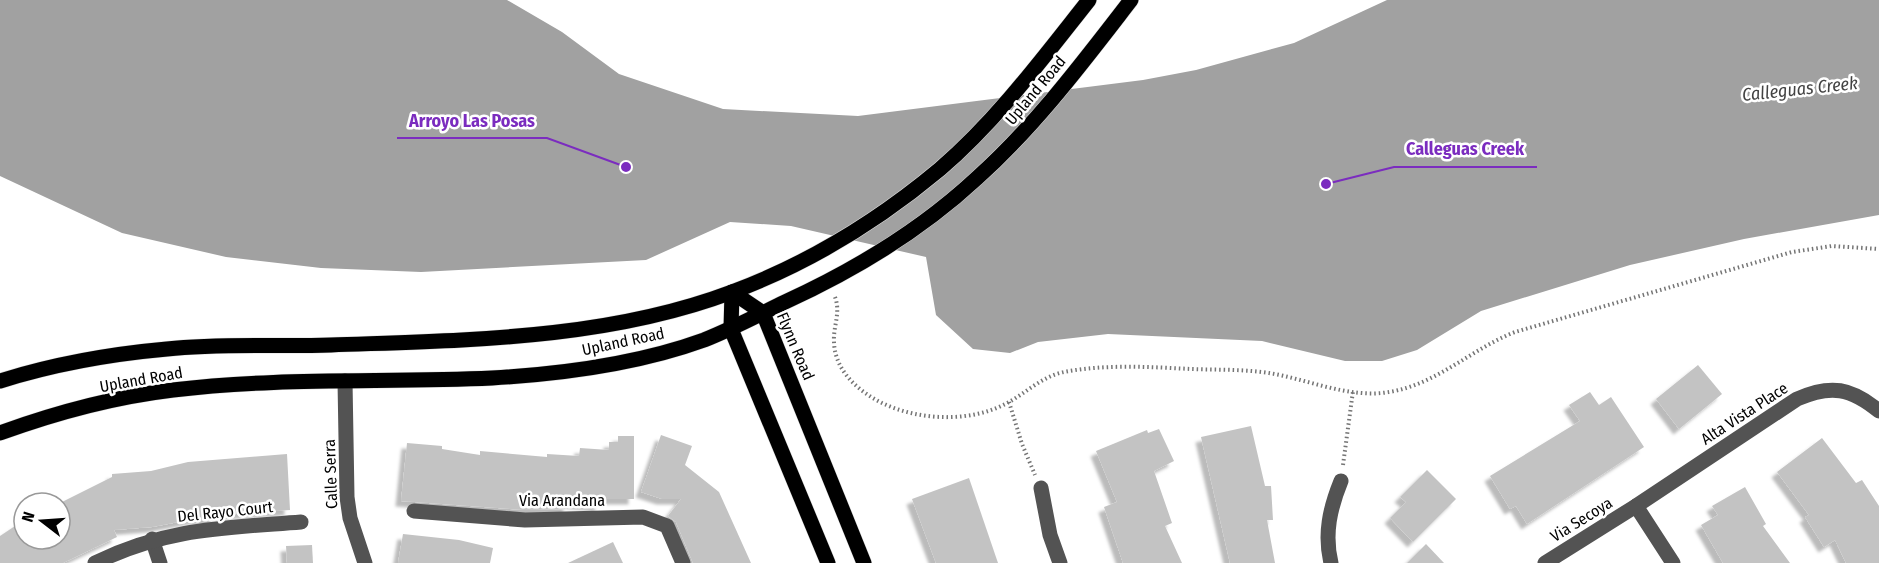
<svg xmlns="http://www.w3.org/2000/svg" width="1879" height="563" viewBox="0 0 1879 563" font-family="'Fira Sans Condensed',sans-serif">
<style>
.water{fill:#a1a1a1}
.building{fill:#c3c3c3;filter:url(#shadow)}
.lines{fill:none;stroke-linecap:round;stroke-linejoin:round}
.major-casing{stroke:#dbdbdb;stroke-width:16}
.path{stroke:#757575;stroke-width:4;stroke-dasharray:1.5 3;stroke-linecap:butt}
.minor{stroke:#535353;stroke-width:15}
.major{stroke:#000;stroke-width:15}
.labels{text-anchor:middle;stroke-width:5;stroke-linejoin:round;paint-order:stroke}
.street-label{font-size:16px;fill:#000;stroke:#fff}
.water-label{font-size:18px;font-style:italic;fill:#424242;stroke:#fff}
.leader{fill:none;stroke:#7b2cbf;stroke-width:2}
.callout-dot{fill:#7b2cbf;stroke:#fff;stroke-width:2}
.callout-label{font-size:18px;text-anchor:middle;font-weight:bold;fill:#7b2cbf;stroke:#fff;stroke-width:5;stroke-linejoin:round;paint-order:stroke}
</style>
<defs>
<filter id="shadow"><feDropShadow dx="-5.5" dy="5.5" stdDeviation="1.5" flood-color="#0004"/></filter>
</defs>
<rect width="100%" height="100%" fill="#fff"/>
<path class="water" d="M0,0H507L562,32L619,74L723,109L858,116L1143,80L1196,70L1294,43L1387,0H1879V215L1744,239L1630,265L1481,311L1417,350L1382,361H1345L1262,341L1108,334L1038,342L1010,353L973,349L936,315L926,257L791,226L730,222L646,260L421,272L321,268L226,257L122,233L0,176Z"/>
<g class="building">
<path d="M1698,365L1722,394L1679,429L1656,399Z"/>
<path d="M1590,392L1599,405L1611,397L1644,447L1527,524L1516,506L1510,509L1490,476L1580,421L1569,405Z"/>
<path d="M1251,426L1265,486H1271L1273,520H1267L1275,563H1230L1201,437Z"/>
<path d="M1159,429L1174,461L1154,471L1172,523L1165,526L1182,563H1123L1104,507L1117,502L1096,451L1147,430L1148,433Z"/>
<path d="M661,435L692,446L685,465L719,492L751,563H693L676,522L668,516L681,499H662L641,492Z"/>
<path d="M618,436H634V499H601L600,506L569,503L568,509L525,510L401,501L407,443L442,446V449L480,455V451L547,457V454L579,456L580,448L609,450V442H618Z"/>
<path d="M1822,438L1856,483L1862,480L1879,506V563H1846L1835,540L1824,547L1805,517L1809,515L1777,472Z"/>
<path d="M287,454L290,510L215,515V519H194L152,527L114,530L117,537L63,563H0V536L24,520V539H60V503L112,477V474L151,471L188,462Z"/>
<path d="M1427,470L1456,499L1413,542L1390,518L1406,502L1400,497Z"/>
<path d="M969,478L998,563H936L912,499Z"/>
<path d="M1745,487L1766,524L1763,526L1790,563H1723L1701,525L1718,515L1712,506Z"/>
<path d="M403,534L459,540L493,548L490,563H398Z"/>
<path d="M613,542L623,563H568Z"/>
<path d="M1426,544L1444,563H1407Z"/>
<path d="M312,545L313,563H287L286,546Z"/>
</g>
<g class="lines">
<defs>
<g id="major">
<path d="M732,292L763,313L864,563"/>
<path d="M732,292L731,329L828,563"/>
<path d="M0,381C54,364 111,354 167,349C221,343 276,347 331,345C464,340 605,340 732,292C807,264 879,220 940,169C997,120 1043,58 1089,0"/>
<path d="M0,433C55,413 114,397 173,390C278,377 386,383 492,378C562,374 638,364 704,340C732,329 758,315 785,302C855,270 920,231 977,178C1036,125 1083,62 1131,0"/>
</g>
</defs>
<use href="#major" class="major-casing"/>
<g class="path">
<path d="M835,297C841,313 833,326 834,342C835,371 858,391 882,403C920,421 972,423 1009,402C1027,392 1043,376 1064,372C1105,364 1150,367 1191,369C1217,370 1243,369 1269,373C1307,379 1350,399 1389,392C1438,384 1471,349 1515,332L1792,252L1832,246L1879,249"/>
<path d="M1009,402L1022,444L1035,475"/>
<path d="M1343,465L1353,391"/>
</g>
<g class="minor">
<path d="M345,381L347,497L350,518L365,563"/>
<path d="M1041,488L1050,535L1060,563"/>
<path d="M1636,506L1673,563"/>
<path d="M414,511L525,520L643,517L667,526L683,563"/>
<path d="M152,539L160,563"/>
<path d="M95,563C166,528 224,528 301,522"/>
<path d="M1331,563C1324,534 1330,508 1341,481"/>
<path d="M1545,563L1636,506L1797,399C1831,384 1851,388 1879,411"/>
</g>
<use href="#major" class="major"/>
</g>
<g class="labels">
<g class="street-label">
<text transform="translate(1035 90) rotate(-50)" y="6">Upland Road</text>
<text transform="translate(623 341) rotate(-12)" y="6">Upland Road</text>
<text transform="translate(796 346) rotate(67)" y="6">Flynn Road</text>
<text transform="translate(141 379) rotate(-10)" y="6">Upland Road</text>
<text transform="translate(1744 413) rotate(-33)" y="6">Alta Vista Place</text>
<text transform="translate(330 474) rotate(-92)" y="6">Calle Serra</text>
<text x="562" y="506">Via Arandana</text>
<text transform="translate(225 511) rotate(-6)" y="6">Del Rayo Court</text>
<text transform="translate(1581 519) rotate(-32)" y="6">Via Secoya</text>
</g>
<g class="water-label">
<text transform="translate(1800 89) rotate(-6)" y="6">Calleguas Creek</text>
</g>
</g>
<path class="leader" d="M626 167L547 138H397M1326 184L1394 167H1537"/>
<g class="callout-dot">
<circle cx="626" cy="167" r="6"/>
<circle cx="1326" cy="184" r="6"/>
</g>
<g class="callout-label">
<text x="472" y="127">Arroyo Las Posas</text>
<text x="1465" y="155">Calleguas Creek</text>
</g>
<g transform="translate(42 521) rotate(287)"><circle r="28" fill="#ffffff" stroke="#999999" stroke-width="1.5"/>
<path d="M0-4.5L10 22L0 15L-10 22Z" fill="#000000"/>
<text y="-9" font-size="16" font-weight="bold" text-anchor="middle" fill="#000000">N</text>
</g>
</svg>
